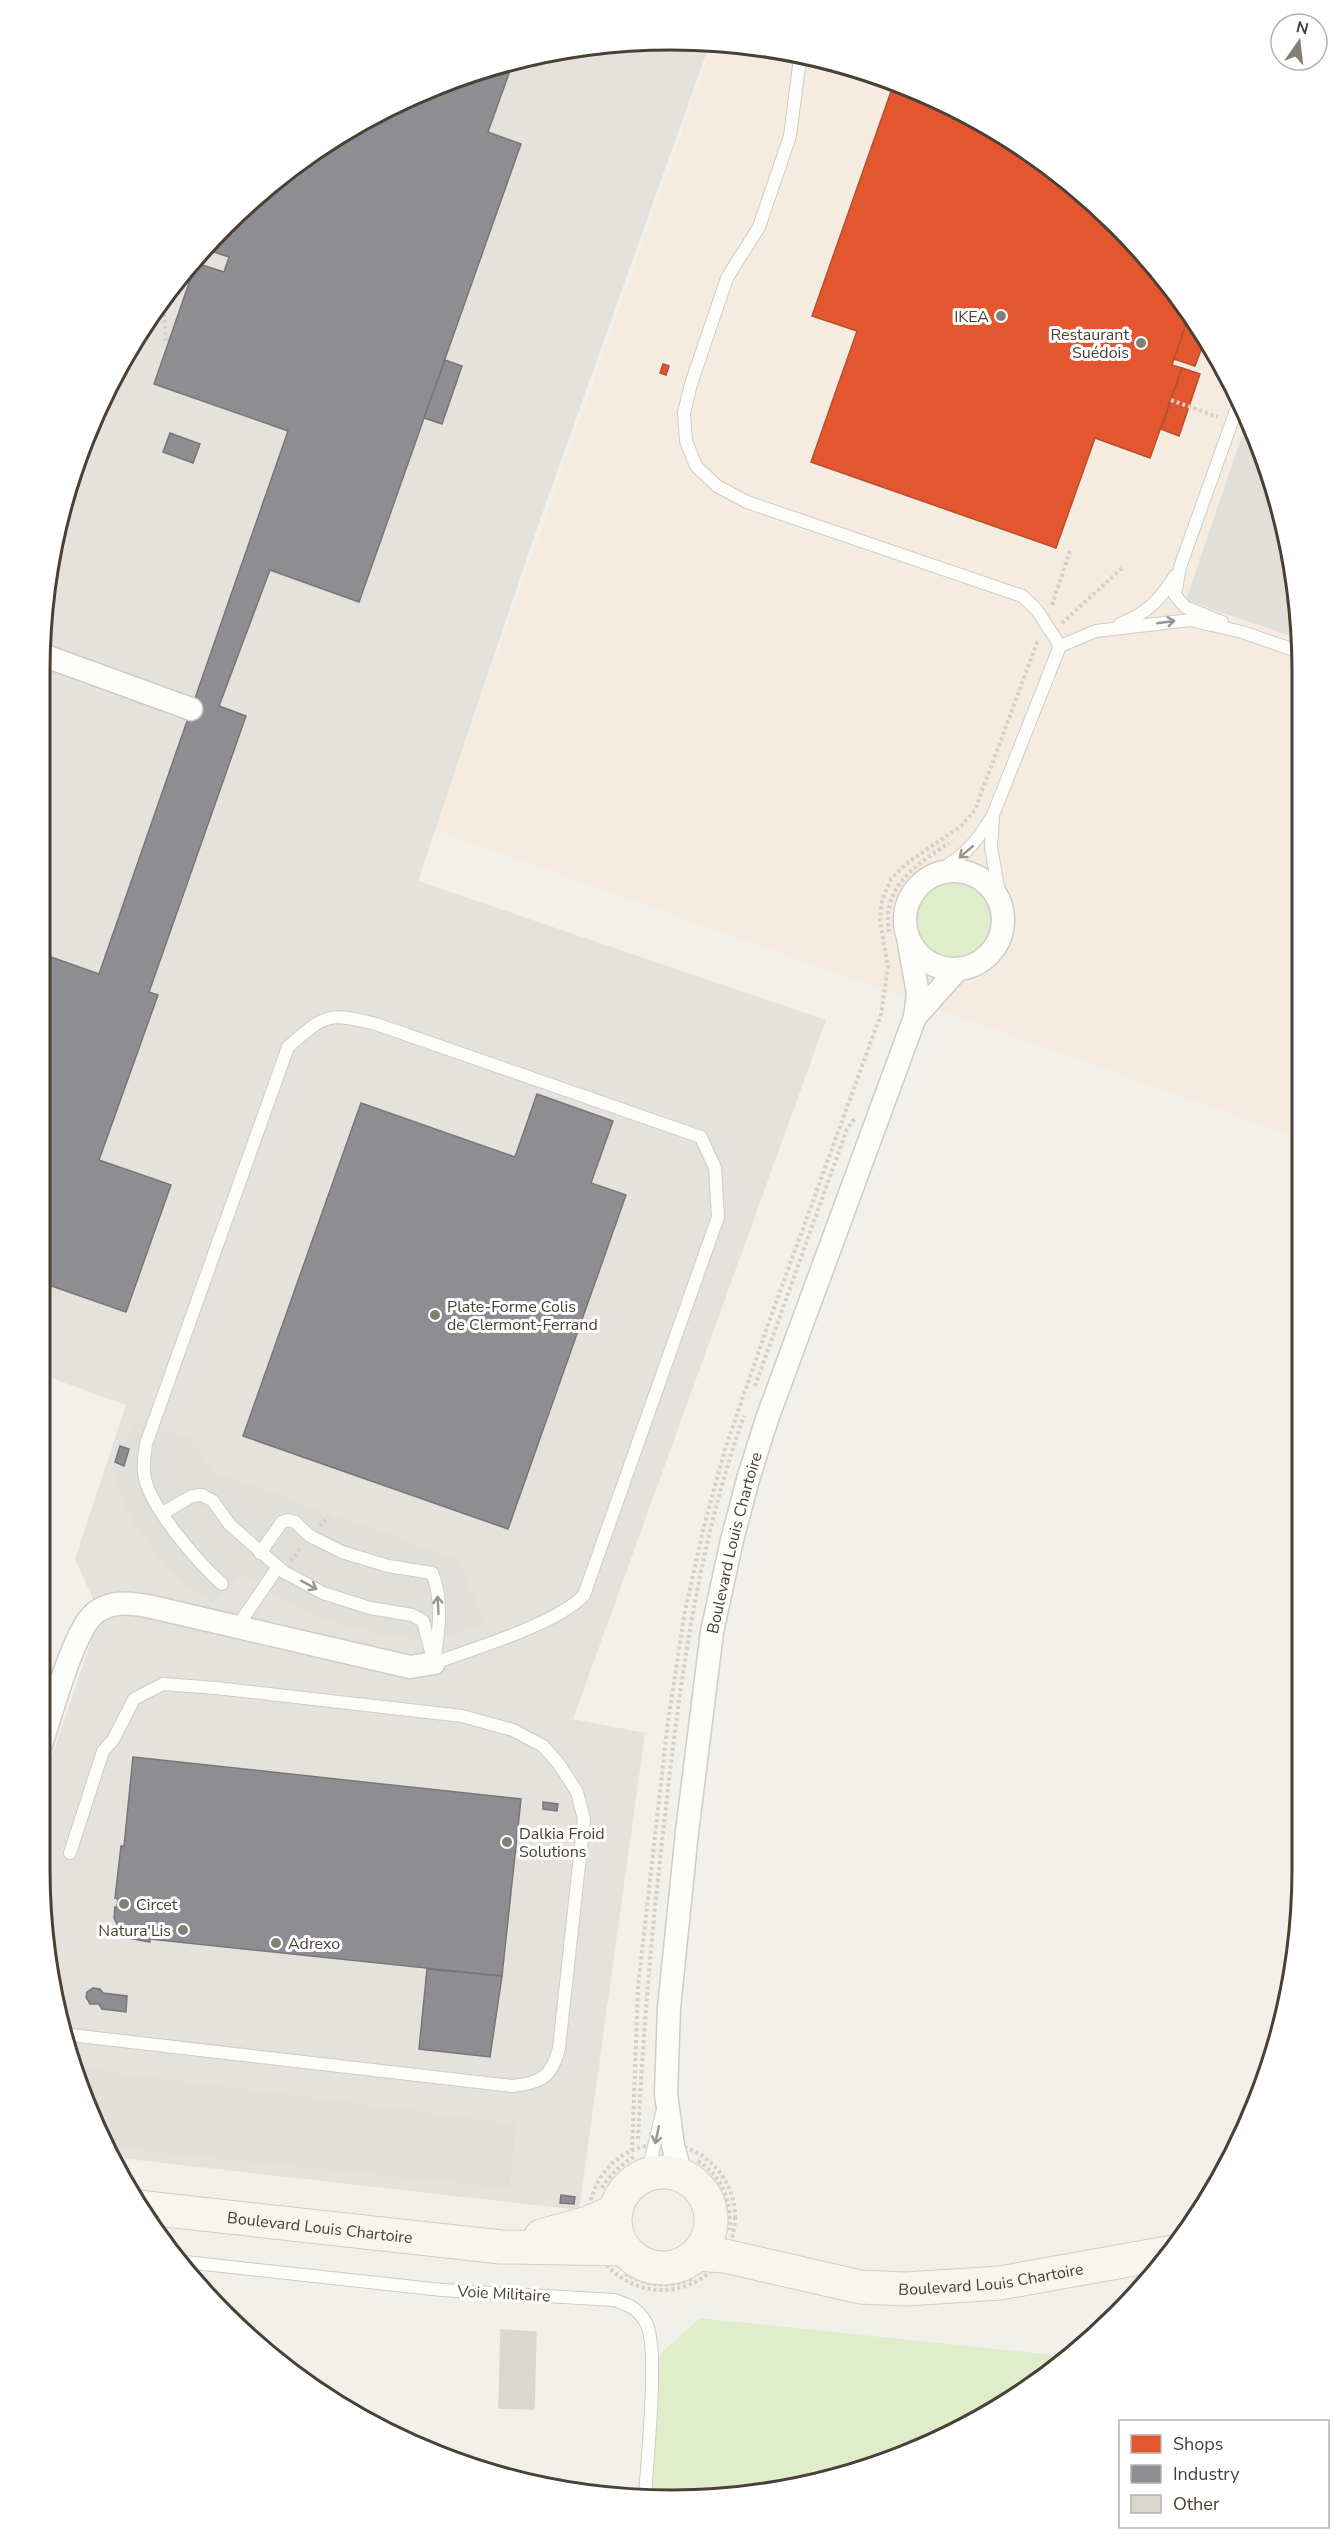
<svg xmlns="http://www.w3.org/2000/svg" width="1341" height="2540" viewBox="0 0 1341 2540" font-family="'Nunito Sans',sans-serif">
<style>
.commercial{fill:#f5ebde}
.industrial{fill:#e5e1dc}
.green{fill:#e0edca}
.parking{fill:#e1dfda}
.shops{fill:#e4572e;stroke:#b65030;stroke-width:1.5}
.industry{fill:#8d8d92;stroke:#797676;stroke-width:1.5}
.building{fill:#dad7d2;stroke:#dad7d1;stroke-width:1.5}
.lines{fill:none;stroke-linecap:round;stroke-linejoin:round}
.lane-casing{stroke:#cfccc7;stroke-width:14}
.street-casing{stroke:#cfccc7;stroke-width:25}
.secondary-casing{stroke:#d3cec3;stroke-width:35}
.path{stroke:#d2d0ca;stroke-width:4;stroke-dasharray:3 3;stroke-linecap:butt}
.lane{stroke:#fdfdfc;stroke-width:12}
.street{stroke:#fdfdfc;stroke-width:22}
.secondary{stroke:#f7f5ef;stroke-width:33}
.oneway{stroke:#9a968f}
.poi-dot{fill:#847e75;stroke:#fff;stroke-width:2}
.labels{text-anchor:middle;stroke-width:6;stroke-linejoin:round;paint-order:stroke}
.poi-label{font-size:16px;fill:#494136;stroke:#fff;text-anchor:start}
.street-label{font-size:16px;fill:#494136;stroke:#fff}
.rim{fill:none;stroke:#494136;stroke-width:3}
</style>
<rect width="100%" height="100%" fill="#f2f0eb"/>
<path class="commercial" d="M714,41L834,61L950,104L1172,286L1254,429L1297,588L1298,1138L435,830Z"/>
<path class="industrial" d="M711,40L536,531L418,881L826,1020L573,1719L645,1733L579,2210L111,2157L73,2073L51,1992L39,1870V1795L100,1614L75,1559L126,1405L40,1374V630L60,507L104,391L170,286L254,195L468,72L588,44Z"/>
<g class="green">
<circle cx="955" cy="919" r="40"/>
<path d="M700,2318L1053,2355L1052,2369L1022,2394L912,2453L834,2480L712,2500H645L652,2361Z"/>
</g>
<g class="parking">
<path d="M1248,418L1254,429L1297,588V638L1186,600Z"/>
<path d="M132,1421L187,1437L216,1473L457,1559L486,1625L449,1636L409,1639L347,1627L299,1609L243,1573L212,1604L169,1571L131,1519L114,1478Z"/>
<path d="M71,2067L516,2124L509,2188L106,2147Z"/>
</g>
<g class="shops">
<path d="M894,83L950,104L1087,195L1172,286L1189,316L1172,365L1182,368L1150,458L1095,438L1056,548L811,462L857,331L812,316Z"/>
<path d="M1189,316L1204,342L1195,366L1174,359Z"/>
<path d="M663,364L669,366L666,375L660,373Z"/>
<path d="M1182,368L1200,374L1179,436L1161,429Z"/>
</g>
<g class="industry">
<path d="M513,62L488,132L521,144L359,602L270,570L219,706L246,716L149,992L158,995L99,1160L171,1185L126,1312L40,1282V953L99,974L288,431L154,384L196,263L224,272L229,257L204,249L254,195L355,123L468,72Z"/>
<path d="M445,360L462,366L442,424L424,418Z"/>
<path d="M170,433L200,444L193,463L163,452Z"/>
<path d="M537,1094L613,1121L591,1183L626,1195L508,1529L243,1436L361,1103L515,1157Z"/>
<path d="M120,1446L129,1449L124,1466L115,1462Z"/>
<path d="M133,1757L521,1799L502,1976L150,1939V1942L128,1938L120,1930L114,1918L115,1907H117L118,1899L115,1898L121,1846H124Z"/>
<path d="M543,1802L558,1804L557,1811L543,1809Z"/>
<path d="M427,1969L502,1976L490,2057L419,2049Z"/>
<path d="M93,1988L100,1989L103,1993L127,1996L126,2012L102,2009L99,2004H90L86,1997L87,1992Z"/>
<path d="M561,2195L575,2197L574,2204L560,2203Z"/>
</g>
<path class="building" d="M501,2330L536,2332L534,2409L499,2408Z"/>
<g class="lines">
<defs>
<g id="lane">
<path d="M803,55L799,66L790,136L759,227L727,278L691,384L684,413L686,441L696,466L717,486L747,502L1022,596L1037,610L1060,646"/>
<path d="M1222,622L1185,607L1175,595L1180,567L1239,402"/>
<path d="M1120,624C1146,614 1160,600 1175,576"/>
<path d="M993,819L991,847L1001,904"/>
<path d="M929,878C962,856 972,850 993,815L1060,646L1096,631L1190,620L1242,632L1297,651"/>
<path d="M163,1513L192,1496L202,1495L213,1501L230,1525L284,1572L323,1593L370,1608L412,1615L423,1621L434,1663"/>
<path d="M260,1553L282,1522L288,1520L295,1522L310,1536L342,1552L388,1566L432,1573C443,1598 439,1630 435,1656"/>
<path d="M222,1584C199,1563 146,1504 144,1472C143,1463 145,1453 146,1444L288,1047C326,1014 327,1012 376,1024L701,1137L715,1168L718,1217L584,1595C559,1623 473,1649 434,1663"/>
<path d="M237,1627L278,1567"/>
<path d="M62,2034L512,2086C541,2083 552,2077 559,2048L584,1819L577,1792L559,1764L543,1746L513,1730L462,1716L216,1688L163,1684L134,1699L113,1740L103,1751L70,1853"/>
<path d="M647,2175L662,2113"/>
<path d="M176,2261L442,2290L614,2300C629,2305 638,2308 646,2323C660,2347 646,2466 645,2500"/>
</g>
<g id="street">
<path d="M40,654L191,709"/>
<circle cx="954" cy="920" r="49"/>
<path d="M915,1017L958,969"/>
<path d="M39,1751C49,1721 72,1637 91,1617C107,1599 132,1603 152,1607L410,1667L434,1663"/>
<path id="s1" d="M681,2176L673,2145L666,2094L669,2008L687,1832L712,1632L732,1540L749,1476L767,1419L915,1017L918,994L908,937"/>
</g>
<g id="secondary">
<circle cx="663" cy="2220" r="48"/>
<path id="s2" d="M138,2207L501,2247L624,2249"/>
<path d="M541,2236L588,2223L616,2211"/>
<path id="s3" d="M697,2254L725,2256L860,2287L906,2289L1000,2283L1173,2252"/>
</g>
</defs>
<use href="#lane" class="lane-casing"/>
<use href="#street" class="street-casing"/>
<use href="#secondary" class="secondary-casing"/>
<g class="path">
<path d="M163,296L166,344"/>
<path d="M1171,400L1218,417"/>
<path d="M1052,605L1070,551"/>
<path d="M1062,623L1122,568"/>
<path d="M889,932C881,887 916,865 949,843"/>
<path d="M755,1386L847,1129L855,1118"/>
<path d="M320,1526L329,1517"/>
<path d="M291,1561L301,1548"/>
<path d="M638,2139C643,2028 653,1917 666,1806C681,1674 699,1542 744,1416"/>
<circle cx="662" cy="2217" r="73"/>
<path d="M632,2151L638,1987L668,1721L685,1611L704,1526L725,1449L770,1319L881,1014L888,967L880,921L882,900L891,879L906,864L961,826L975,810L1038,640"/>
<path d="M698,2161C723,2177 731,2201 730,2230"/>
<path d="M602,2188C611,2173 621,2165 635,2156"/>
<path d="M625,2274C648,2286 667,2288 692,2279"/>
</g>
<use href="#lane" class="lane"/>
<use href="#street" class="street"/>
<use href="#secondary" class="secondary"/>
</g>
<defs><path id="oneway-shaft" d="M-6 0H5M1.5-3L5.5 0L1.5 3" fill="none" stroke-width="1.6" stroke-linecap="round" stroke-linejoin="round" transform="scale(1.5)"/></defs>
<g class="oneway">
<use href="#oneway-shaft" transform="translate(1166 622) rotate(-8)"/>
<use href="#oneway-shaft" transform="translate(966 852) rotate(139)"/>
<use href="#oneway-shaft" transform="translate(309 1585) rotate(29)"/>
<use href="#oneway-shaft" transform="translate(438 1605) rotate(-93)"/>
<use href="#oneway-shaft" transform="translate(657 2135) rotate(102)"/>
</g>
<g class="poi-dot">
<circle cx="1001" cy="316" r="6"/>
<circle cx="1141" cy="343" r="6"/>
<circle cx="435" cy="1315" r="6"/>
<circle cx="507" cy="1842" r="6"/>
<circle cx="124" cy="1904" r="6"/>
<circle cx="183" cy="1930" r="6"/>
<circle cx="276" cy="1943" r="6"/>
</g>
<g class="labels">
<g class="poi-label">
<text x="989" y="322" text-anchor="end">IKEA</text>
<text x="1129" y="340" text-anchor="end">Restaurant<tspan x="1129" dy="18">Suédois</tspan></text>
<text x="447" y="1312">Plate-Forme Colis<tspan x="447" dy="18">de Clermont-Ferrand</tspan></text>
<text x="519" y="1839">Dalkia Froid<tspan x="519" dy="18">Solutions</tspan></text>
<text x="136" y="1910">Circet</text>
<text x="171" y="1936" text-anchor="end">Natura'Lis</text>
<text x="288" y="1949">Adrexo</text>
</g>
<g class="street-label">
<text dy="6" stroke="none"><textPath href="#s1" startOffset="640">Boulevard Louis Chartoire</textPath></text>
<text dy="6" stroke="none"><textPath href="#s2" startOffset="183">Boulevard Louis Chartoire</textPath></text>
<text dy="6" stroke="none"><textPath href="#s3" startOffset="298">Boulevard Louis Chartoire</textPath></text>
<text transform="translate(504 2293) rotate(3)" y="6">Voie Militaire</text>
</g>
</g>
<path d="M0 0H1341V2540H0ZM671 50H671A621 621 0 0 1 1292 671V1869A621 621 0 0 1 671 2490H671A621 621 0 0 1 50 1869V671A621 621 0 0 1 671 50Z" fill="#fff" fill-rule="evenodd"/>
<path class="rim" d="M671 50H671A621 621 0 0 1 1292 671V1869A621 621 0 0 1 671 2490H671A621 621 0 0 1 50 1869V671A621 621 0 0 1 671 50Z"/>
<rect x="1119" y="2420" width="210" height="108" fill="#ffffff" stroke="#b6b3af" stroke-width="1.5"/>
<rect x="1131" y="2435" width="30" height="18" fill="#e4572e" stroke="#b6b3af" stroke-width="1.5"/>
<text x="1173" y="2450" font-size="18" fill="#494136">Shops</text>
<rect x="1131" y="2465" width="30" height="18" fill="#8d8d92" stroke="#b6b3af" stroke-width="1.5"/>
<text x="1173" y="2480" font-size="18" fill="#494136">Industry</text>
<rect x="1131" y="2495" width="30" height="18" fill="#dad7d2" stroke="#b6b3af" stroke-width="1.5"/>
<text x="1173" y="2510" font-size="18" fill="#494136">Other</text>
<g transform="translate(1299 42) rotate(14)"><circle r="28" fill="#ffffff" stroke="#b6b3af" stroke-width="1.5"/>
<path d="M0-4.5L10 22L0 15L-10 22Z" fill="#847e75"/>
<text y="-9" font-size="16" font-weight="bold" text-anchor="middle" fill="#494136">N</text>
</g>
</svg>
